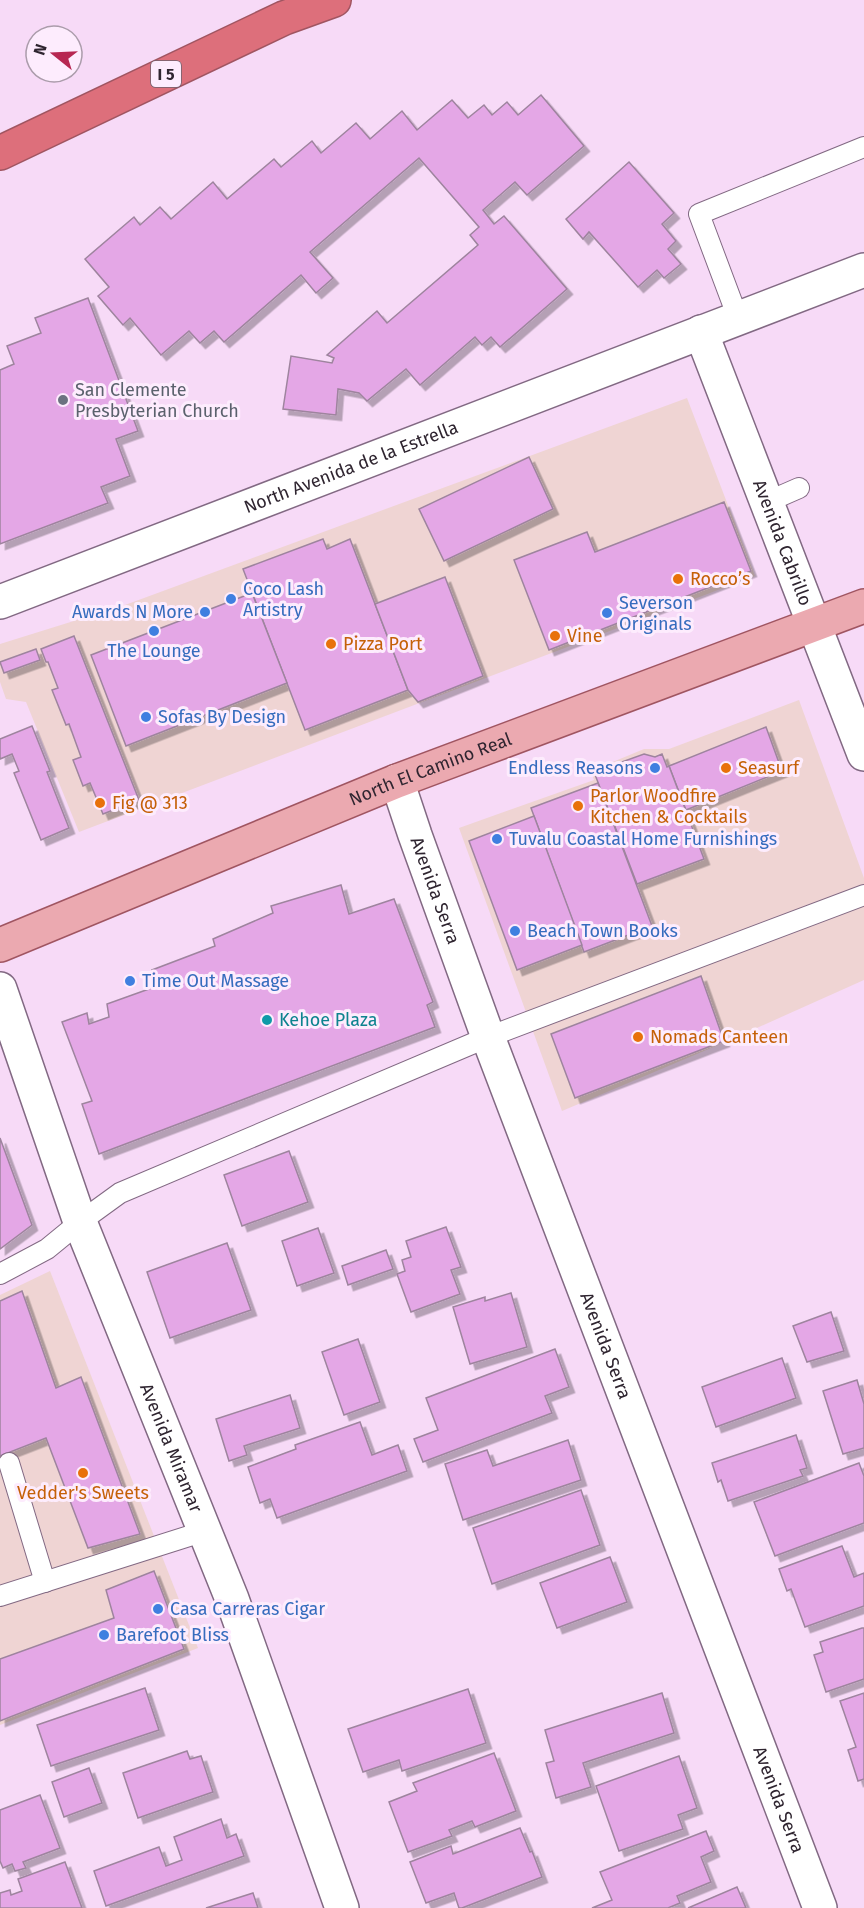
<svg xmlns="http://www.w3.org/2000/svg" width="864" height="1908" viewBox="0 0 864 1908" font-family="'Fira Sans',sans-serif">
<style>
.commercial{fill:#efd4d3}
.building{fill:#e4a7e6;stroke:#9e849e;stroke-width:1.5;filter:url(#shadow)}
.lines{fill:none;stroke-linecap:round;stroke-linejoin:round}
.service-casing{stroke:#826983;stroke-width:22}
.minor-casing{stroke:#826983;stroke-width:36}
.tertiary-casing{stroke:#826983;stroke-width:36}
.primary-casing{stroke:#a05561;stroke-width:36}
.motorway-casing{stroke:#a05561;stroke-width:36}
.service{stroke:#fff;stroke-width:20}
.minor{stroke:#fff;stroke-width:33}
.tertiary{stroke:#fff;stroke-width:33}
.primary{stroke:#eba9b0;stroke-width:33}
.motorway{stroke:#dd6f7b;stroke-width:33}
.worship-dot{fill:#6b7280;stroke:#fdecfd;stroke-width:2}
.food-dot{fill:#e8710a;stroke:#fdecfd;stroke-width:2}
.shop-dot{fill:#3f7fe0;stroke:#fdecfd;stroke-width:2}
.culture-dot{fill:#0f9aa8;stroke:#fdecfd;stroke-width:2}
.labels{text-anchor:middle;stroke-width:6;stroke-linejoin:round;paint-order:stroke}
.shield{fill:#fdecfd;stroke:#6d616e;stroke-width:1.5}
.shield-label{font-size:16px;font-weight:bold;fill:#2f2530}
.worship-label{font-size:18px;fill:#5b616d;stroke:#fdecfd;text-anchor:start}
.street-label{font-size:18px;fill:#2f2530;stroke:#fdecfd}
.food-label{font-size:18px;fill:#c56008;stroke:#fdecfd;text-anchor:start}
.shop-label{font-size:18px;fill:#366cbe;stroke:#fdecfd;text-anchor:start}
.culture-label{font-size:18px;fill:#0d838f;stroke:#fdecfd;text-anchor:start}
</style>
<defs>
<filter id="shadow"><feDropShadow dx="5.5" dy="5.5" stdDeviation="0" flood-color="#0004"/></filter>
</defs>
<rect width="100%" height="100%" fill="#f7daf7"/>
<g class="commercial">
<path d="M687,398L755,576L79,832L26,702L6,699L0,682V644L125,605Z"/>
<path d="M799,700L864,878V980L730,1040L562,1111L459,828L594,780L591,771L644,749H669Z"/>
<path d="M50,1271L198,1648L0,1725V1295Z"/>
</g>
<g class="building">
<path d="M541,95L584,146L527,195L515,182L483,210L494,224L504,216L567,289L500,347L491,337L482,345L475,337L420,385L406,369L367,401L359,393L338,389L336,415L283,409L291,356L332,363L334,358L327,355L377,311L387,323L478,245L470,235L479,227L419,158L310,252L333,278L316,293L301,275L224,342L214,331L200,343L189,331L161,355L130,318L123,325L98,296L109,287L85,259L134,217L140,225L160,207L171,219L213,182L227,199L274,159L281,167L312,141L321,153L356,123L370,139L402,111L417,130L452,100L468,118L484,105L492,115L507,102L518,115Z"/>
<path d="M629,162L674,213L662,224L676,241L668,249L681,264L664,278L657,270L638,287L589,232L583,239L566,219Z"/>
<path d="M88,298L138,431L116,439L130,476L101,487L108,503L0,544V370L14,364L7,346L41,333L35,318Z"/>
<path d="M529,457L553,509L444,561L419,509Z"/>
<path d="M724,502L751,571L549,650L514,560L587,532L595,552Z"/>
<path d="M323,539L327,549L350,539L408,690L305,730L243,569Z"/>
<path d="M445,577L483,676L418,702L408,690L375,604Z"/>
<path d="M252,593L287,683L126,746L91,655Z"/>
<path d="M74,636L139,800L103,814L90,783L83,786L73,760L81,757L69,724L66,725L52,690L58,688L48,662H46L41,649Z"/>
<path d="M36,649L40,660L4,673L0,662Z"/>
<path d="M32,726L50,771L47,772L69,828L41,840L14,773L19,771L12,754L0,759V739Z"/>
<path d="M766,727L782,771L686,810L669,766Z"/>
<path d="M644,754L655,757L662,754L667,767L669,766L704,859L637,884L594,772Z"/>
<path d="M598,783L652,926L584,952L531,808Z"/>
<path d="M534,816L582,945L517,970L469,841Z"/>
<path d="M341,885L349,914L394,899L433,1002L427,1005L435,1027L99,1154L82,1104L92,1101L62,1022L87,1013L89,1024L109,1017L107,1004L160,985L152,970L215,946L213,939L273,913L271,906Z"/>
<path d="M701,976L724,1041L575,1098L551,1034Z"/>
<path d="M0,1138L32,1225L0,1249Z"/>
<path d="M289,1151L308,1202L242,1226L224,1175Z"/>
<path d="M446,1227L461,1267L451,1270L460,1294L411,1312L397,1274L405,1271L402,1260L411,1257L406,1241Z"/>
<path d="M318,1228L334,1273L297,1286L282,1241Z"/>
<path d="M227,1243L251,1310L170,1338L147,1272Z"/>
<path d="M386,1250L393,1269L348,1285L342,1266Z"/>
<path d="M22,1291L56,1388L81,1377L140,1534L88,1548L46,1438L0,1456V1301Z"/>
<path d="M511,1293L527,1347L470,1364L453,1307L485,1297V1301Z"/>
<path d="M831,1312L844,1351L807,1362L793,1326Z"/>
<path d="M358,1339L380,1402L344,1415L322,1352Z"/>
<path d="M555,1349L569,1387L545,1396L552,1413L423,1462L414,1439L438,1430L426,1398Z"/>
<path d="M782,1358L796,1398L716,1427L702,1387Z"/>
<path d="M857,1380L864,1404V1448L843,1454L823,1391Z"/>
<path d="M290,1395L300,1428L244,1446L247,1455L229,1461L216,1419Z"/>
<path d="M360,1422L372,1455L398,1445L407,1471L277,1518L270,1499L260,1503L248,1467L296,1449L295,1445Z"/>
<path d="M796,1435L807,1468L800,1470L803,1476L728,1501L721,1480L718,1482L712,1463Z"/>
<path d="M568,1440L581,1480L463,1520L445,1464L487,1450L493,1466Z"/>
<path d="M859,1463L864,1476V1523L775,1556L754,1502Z"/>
<path d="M581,1490L600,1545L492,1584L473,1528Z"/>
<path d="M842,1546L854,1577L864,1573V1606L805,1627L791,1589L787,1591L779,1569Z"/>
<path d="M610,1557L627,1602L557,1628L540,1583Z"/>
<path d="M154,1571L184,1649L0,1721V1659L114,1618L106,1590Z"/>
<path d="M862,1628H864V1679L826,1692L814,1655L823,1652L820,1642Z"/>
<path d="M145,1688L159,1730L51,1766L37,1725Z"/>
<path d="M468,1689L486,1743L402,1771L399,1760L363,1772L348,1729Z"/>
<path d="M662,1693L674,1733L583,1763L591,1787L556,1798L546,1763L554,1761L545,1730Z"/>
<path d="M864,1693V1779L858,1781L848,1750L856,1747L840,1701Z"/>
<path d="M187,1751L190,1759L201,1756L213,1792L138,1818L123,1773Z"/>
<path d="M494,1753L516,1811L475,1827L472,1821L449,1830L452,1836L408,1852L389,1802L417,1791L413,1783Z"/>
<path d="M679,1756L697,1808L678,1815L683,1829L619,1851L596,1786Z"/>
<path d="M89,1768L102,1803L64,1817L52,1782Z"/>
<path d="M40,1795L60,1848L23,1862L26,1868L15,1871L12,1864L3,1868L0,1861V1810Z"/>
<path d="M221,1819L227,1838L236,1834L244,1856L106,1906L94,1871L159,1847L166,1866L182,1860L174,1837Z"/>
<path d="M520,1828L530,1852L532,1851L542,1877L462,1908H459L454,1893L426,1903L410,1862L451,1846L453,1854Z"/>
<path d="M706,1831L714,1851L701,1857L711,1882L677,1896L680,1903L668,1908H592L612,1900L600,1872Z"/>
<path d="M65,1862L82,1908H0V1893L10,1890L11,1895L22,1891L18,1879Z"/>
<path d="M737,1887L746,1908H688Z"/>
<path d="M253,1893L258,1908H206Z"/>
</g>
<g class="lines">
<defs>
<g id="service">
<path d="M738,318L699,214L864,147"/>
<path d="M767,502L799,488"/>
<path d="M0,1274L47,1249L80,1222L120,1193L488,1037L864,895"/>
<path d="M9,1463L45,1582"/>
<path d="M0,1596L205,1531"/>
</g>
<g id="minor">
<path id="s1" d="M701,332L864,754"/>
<path id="s2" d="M397,781L415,835L488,1037L820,1908"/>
</g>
<g id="tertiary">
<path id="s3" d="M0,602L864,270"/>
<path id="s4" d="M0,989L80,1222L232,1599L342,1908"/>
</g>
<g id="primary">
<path id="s5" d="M0,945L397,781L864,606"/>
</g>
<path id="motorway" d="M0,153L284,18L334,0"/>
</defs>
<use href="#service" class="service-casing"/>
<use href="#minor" class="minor-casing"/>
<use href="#tertiary" class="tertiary-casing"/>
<use href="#primary" class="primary-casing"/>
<use href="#motorway" class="motorway-casing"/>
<use href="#service" class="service"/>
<use href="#minor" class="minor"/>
<use href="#tertiary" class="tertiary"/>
<use href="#primary" class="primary"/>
<use href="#motorway" class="motorway"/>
</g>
<circle class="worship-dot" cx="63" cy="400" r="6"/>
<g class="food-dot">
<circle cx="678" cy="579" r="6"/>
<circle cx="555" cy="636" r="6"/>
<circle cx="331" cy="644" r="6"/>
<circle cx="726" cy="768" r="6"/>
<circle cx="100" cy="803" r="6"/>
<circle cx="578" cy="806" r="6"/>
<circle cx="638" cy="1037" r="6"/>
<circle cx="83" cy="1473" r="6"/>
</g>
<g class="shop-dot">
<circle cx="231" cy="599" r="6"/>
<circle cx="205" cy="612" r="6"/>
<circle cx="607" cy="613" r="6"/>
<circle cx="154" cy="631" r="6"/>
<circle cx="146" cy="717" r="6"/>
<circle cx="655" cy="768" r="6"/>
<circle cx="497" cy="839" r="6"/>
<circle cx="515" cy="931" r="6"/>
<circle cx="130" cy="981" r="6"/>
<circle cx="158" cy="1609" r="6"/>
<circle cx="104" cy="1635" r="6"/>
</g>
<circle class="culture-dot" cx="267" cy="1020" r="6"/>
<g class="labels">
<rect class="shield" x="151" y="61" width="30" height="26" rx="4.5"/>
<g class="shield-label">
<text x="166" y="80">I 5</text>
</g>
<g class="worship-label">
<text x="75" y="396">San Clemente<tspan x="75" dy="21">Presbyterian Church</tspan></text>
</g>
<g class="street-label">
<text dy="6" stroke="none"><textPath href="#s3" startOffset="376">North Avenida de la Estrella</textPath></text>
<text dy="6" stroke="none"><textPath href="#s1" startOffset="226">Avenida Cabrillo</textPath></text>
<text dy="6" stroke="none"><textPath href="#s5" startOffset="465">North El Camino Real</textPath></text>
<text dy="6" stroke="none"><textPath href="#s2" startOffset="116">Avenida Serra</textPath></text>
<text dy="6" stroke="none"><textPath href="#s2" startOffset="602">Avenida Serra</textPath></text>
<text dy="6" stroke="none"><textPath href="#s4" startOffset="490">Avenida Miramar</textPath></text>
<text dy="6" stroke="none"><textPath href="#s2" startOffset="1088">Avenida Serra</textPath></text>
</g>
<g class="food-label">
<text x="690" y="585">Rocco’s</text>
<text x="567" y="642">Vine</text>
<text x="343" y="650">Pizza Port</text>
<text x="738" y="774">Seasurf</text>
<text x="590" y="802">Parlor Woodfire<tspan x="590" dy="21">Kitchen &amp; Cocktails</tspan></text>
<text x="112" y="809">Fig @ 313</text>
<text x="650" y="1043">Nomads Canteen</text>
<text x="83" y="1499" text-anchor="middle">Vedder's Sweets</text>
</g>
<g class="shop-label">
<text x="243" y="595">Coco Lash<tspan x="243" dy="21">Artistry</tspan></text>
<text x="619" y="609">Severson<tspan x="619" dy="21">Originals</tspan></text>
<text x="193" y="618" text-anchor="end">Awards N More</text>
<text x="154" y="657" text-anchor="middle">The Lounge</text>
<text x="158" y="723">Sofas By Design</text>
<text x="643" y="774" text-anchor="end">Endless Reasons</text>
<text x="509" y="845">Tuvalu Coastal Home Furnishings</text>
<text x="527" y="937">Beach Town Books</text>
<text x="142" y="987">Time Out Massage</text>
<text x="170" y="1615">Casa Carreras Cigar</text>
<text x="116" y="1641">Barefoot Bliss</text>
</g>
<g class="culture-label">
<text x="279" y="1026">Kehoe Plaza</text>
</g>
</g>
<g transform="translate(54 54) rotate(288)"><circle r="28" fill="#fdecfd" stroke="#ab9cab" stroke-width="1.5"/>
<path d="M0-4.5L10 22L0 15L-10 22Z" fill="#b72752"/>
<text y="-9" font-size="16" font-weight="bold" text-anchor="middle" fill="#2f2530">N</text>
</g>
</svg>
